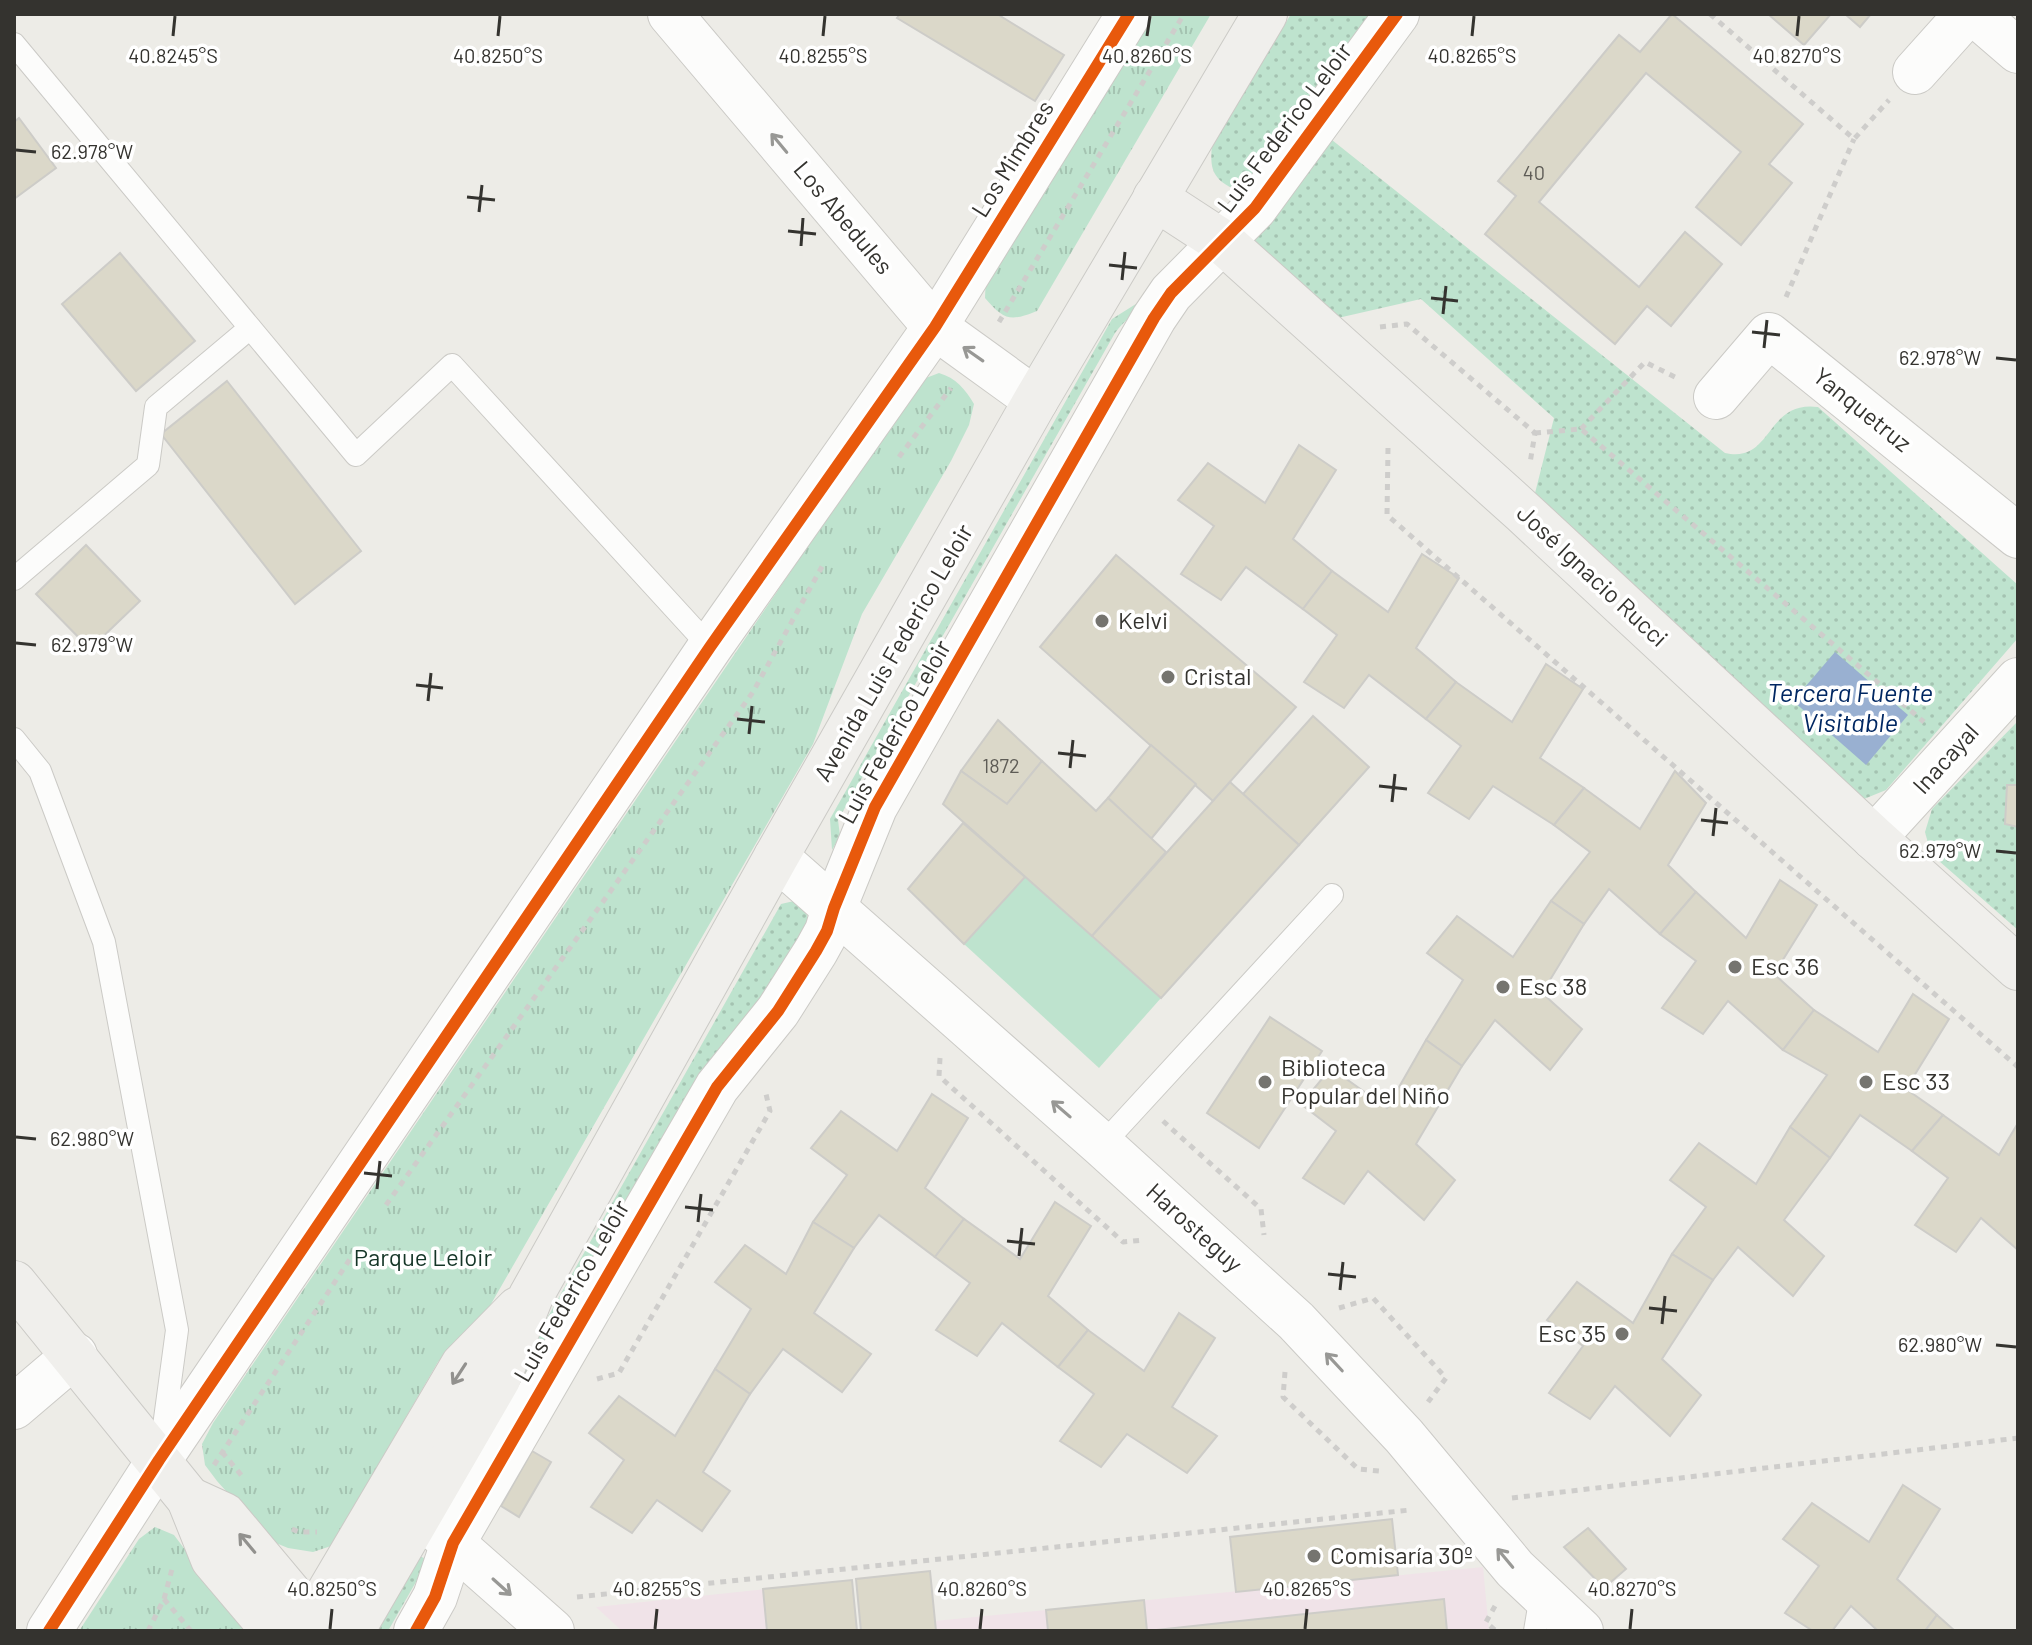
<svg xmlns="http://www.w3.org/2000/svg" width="2032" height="1645" viewBox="0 0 2032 1645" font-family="Barlow,sans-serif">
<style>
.education{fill:#f0e3e8}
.grass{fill:url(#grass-dots)}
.park{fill:url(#park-tufts)}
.pitch{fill:#bee3ce}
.water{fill:#99b0d1}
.building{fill:#dbd8c9;stroke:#cdccc8;stroke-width:2}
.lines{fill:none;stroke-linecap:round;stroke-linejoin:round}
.lane-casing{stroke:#cbcac6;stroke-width:24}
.street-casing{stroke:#cbcac6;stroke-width:46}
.secondary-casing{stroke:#cbcac6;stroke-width:46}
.path{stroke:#cecdcb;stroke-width:5;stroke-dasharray:6 6;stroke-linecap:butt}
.lane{stroke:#fcfcfb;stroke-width:22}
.street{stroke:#fcfcfb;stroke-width:44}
.secondary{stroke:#f0efec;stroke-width:44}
.cycleway-casing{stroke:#fff;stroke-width:17}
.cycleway{stroke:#e8590c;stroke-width:12}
.oneway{stroke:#989895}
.oneway2{stroke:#92918e}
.ticks{fill:none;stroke:#34332f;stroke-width:3}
.poi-dot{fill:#75746f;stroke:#fff;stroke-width:3}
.labels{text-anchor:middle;stroke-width:7;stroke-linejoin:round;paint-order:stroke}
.number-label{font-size:20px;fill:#5e5c56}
.street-label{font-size:24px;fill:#34332f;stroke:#fff}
.poi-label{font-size:24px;fill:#34332f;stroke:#fff;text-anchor:start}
.park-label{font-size:24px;fill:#153527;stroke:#fff}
.water-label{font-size:26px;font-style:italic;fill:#002762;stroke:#fff}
.ticks-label{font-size:20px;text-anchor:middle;fill:#34332f;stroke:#fff;stroke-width:7;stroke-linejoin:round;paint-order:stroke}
</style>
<defs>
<pattern id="grass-dots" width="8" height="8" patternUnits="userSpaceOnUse" patternTransform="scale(2)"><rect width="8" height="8" fill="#bee3ce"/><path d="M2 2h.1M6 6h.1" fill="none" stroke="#a4c3b1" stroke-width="1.8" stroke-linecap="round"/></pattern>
<pattern id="park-tufts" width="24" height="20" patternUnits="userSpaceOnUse" patternTransform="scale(2)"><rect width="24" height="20" fill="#bee3ce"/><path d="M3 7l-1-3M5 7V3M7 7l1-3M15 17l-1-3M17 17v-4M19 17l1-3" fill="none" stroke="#a4c3b1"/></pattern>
</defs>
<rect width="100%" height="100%" fill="#edece7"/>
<g class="education">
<path d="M1483,1567L1489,1631H936L935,1621Z"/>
<path d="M852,1580L857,1631H622L596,1607Z"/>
</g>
<g class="grass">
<path d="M1291,14H1371L1248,182L1230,187C1211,177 1210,165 1212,145Z"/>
<path d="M1327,136L1725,453C1773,464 1765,400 1818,407L2018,585V638L1886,790L1864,799L1532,505L1554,418L1421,299L1316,323L1249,248L1255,231Z"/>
<path d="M1147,297C1139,312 1125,319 1115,333L838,820L840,836L832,850L830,819L1112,319Z"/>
<path d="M2018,721V930L1931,854L1925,832L1932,809Z"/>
<path d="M794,901L804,907L809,921L454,1505L445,1499L781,904Z"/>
<path d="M419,1556L424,1558L425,1566L388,1631H371Z"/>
</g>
<g class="park">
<path d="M1142,14H1211L1037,311C1010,322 1004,320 985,298L986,275Z"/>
<path d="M939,373C956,378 965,389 974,404L969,425L951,461L862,614L813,744L487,1311L438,1362L331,1546L313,1552L288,1548L271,1541L217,1481L205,1465L202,1444L213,1423L911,394L926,378Z"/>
<path d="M155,1527L174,1535L246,1631H79L139,1539Z"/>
</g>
<path class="pitch" d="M1025,877L1161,998L1099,1068L964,944Z"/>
<path class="water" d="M1835,652L1908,715L1866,765L1793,701Z"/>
<g class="building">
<path d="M900,14H997L1064,55L1035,101L897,18Z"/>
<path d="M1672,14L1803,124L1769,164L1792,183L1741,245L1696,207L1741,152L1646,73L1539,202L1639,287L1685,232L1722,264L1671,326L1647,306L1615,344L1485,234L1516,196L1498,181L1619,35L1640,52Z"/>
<path d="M1768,14H1831L1804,45Z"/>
<path d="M1845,14H1871L1860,27Z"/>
<path d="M19,118L56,168L14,199V122Z"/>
<path d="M120,253L195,341L136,391L62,304Z"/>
<path d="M227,381L361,551L295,604L161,434Z"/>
<path d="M1299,445L1336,470L1293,539L1332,571L1303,609L1246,567L1221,600L1181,574L1214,526L1178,500L1208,463L1265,503Z"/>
<path d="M86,545L140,601L90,649L36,594Z"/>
<path d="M1422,554L1459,578L1416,648L1456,682L1426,719L1369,675L1344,708L1304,682L1337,635L1303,609L1332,571L1388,612Z"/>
<path d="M1116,555L1296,707L1213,801L1040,647Z"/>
<path d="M1546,664L1583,689L1540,758L1584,788L1554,825L1493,786L1469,819L1428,793L1461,746L1426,719L1456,682L1512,722Z"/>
<path d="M1313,716L1369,767L1299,845L1243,794Z"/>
<path d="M998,720L1042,761L1007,804L961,771Z"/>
<path d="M1151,745L1196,784L1151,839L1108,798Z"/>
<path d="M1042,761L1096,811L1108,798L1166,852L1092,936L943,804L961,771L1007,804Z"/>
<path d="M1675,771L1706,803L1668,865L1696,892L1660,934L1609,889L1584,924L1551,901L1590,852L1554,825L1584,788L1640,829Z"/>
<path d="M1230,782L1299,845L1161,998L1092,936Z"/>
<path d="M2007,785H2018V827L2005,824Z"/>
<path d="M963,823L1025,877L964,944L908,889Z"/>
<path d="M1780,880L1817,905L1774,974L1814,1010L1783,1050L1728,1001L1703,1034L1662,1008L1696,961L1660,934L1696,892L1746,938Z"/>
<path d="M1551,901L1584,924L1542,993L1582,1029L1550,1070L1495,1020L1462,1066L1426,1040L1463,980L1427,953L1457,916L1513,957Z"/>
<path d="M1913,994L1949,1019L1906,1089L1943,1115L1912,1151L1860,1115L1830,1158L1790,1127L1827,1075L1783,1050L1814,1010L1878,1052Z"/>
<path d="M1270,1017L1322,1051L1259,1148L1207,1113Z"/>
<path d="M1426,1040L1462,1066L1416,1144L1455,1180L1424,1220L1368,1171L1344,1204L1303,1178L1336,1131L1301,1104L1331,1068L1387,1108Z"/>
<path d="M932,1094L968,1118L925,1188L964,1219L935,1257L879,1215L854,1248L813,1222L847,1175L811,1148L841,1111L897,1151Z"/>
<path d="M1943,1115L1999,1155L2018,1123V1250L1981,1218L1956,1252L1915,1225L1948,1178L1912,1151Z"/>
<path d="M1790,1127L1830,1158L1784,1220L1824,1256L1793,1296L1738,1247L1713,1280L1672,1254L1706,1207L1670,1180L1699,1143L1756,1184Z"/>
<path d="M1055,1202L1091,1226L1048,1296L1088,1330L1058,1367L1002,1323L977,1356L936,1330L970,1283L935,1257L964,1219L1020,1259Z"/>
<path d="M813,1222L854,1248L814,1313L871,1354L842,1392L783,1349L750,1394L715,1369L751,1309L715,1282L745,1245L786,1274Z"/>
<path d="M1672,1254L1713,1280L1662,1359L1701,1395L1670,1436L1615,1386L1590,1419L1549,1393L1583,1346L1547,1320L1577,1282L1633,1323Z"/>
<path d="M1179,1313L1215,1338L1172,1407L1217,1436L1187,1473L1127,1434L1101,1467L1060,1441L1094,1394L1058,1367L1088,1330L1144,1371Z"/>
<path d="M715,1369L750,1394L703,1472L730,1491L702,1531L657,1500L632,1533L591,1507L624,1460L589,1433L619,1396L675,1436Z"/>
<path d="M532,1451L551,1462L519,1517L501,1506Z"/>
<path d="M1903,1485L1940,1509L1897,1579L1937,1615L1925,1631H1878L1851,1606L1832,1631H1813L1785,1613L1819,1566L1783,1539L1812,1503L1869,1542Z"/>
<path d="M1392,1519L1398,1575L1236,1592L1230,1537Z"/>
<path d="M1588,1528L1626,1569L1604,1588L1564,1547Z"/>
<path d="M930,1571L936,1631H861L856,1579Z"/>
<path d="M852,1580L857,1631H767L763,1589Z"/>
<path d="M1444,1599L1447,1631H1048L1046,1610L1144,1600L1147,1631Z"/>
<path d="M1937,1615L1955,1631H1925Z"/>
</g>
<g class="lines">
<defs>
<g id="lane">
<path d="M14,44L356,455L452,365L710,647"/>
<path d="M14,579L148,465L156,407L250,328"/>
<path d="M14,739L40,771L104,942L177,1330L162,1441"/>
<path d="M1102,1145L1332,895"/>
<path d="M1535,1631L1541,1595"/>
</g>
<g id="street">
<path d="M670,14L935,327L1036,400"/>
<path d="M1975,14L2018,51"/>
<path d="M1915,72L1967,14"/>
<path d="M1716,397L1769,335L2018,536"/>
<path d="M1874,838L2018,680"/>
<path d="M776,857L1102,1145L1296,1321L1404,1436L1515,1569L1581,1631"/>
<path d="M14,1407L75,1355"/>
<path d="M433,1526L552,1631"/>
<path d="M49,1631L159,1460L710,647L935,327L1129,14"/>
<path d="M416,1631L435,1597L453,1543L717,1087L778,1011L816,951L827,931L834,908L875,807L1154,318L1171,293L1255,208L1397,14"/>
</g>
<g id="secondary">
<path d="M1155,198L1224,243L1523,512L1874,838L2018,968"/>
<path d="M14,1283L189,1499L213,1559L274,1631"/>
<path d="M189,1499L224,1515L296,1601L301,1631"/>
<path d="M306,1631L463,1365L518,1309"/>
<path d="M352,1631L498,1379L531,1296L776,857L1036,400L1265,14"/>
</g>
</defs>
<use href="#lane" class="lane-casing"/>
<use href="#street" class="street-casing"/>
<use href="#secondary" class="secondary-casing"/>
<g class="path">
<path d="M1710,14L1854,139L1889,100"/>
<path d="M1786,297L1854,139"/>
<path d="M999,322L1184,14"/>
<path d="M1380,327L1407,324L1535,433L1530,463"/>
<path d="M1581,429L1645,362L1679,379"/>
<path d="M1535,433L1581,429L1924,722"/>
<path d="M1388,448L1387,515L2018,1067"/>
<path d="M899,457L951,388"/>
<path d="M940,1058L939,1076L1123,1242L1143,1240"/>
<path d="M1163,1121L1261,1209L1264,1235"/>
<path d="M386,1205L753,692L824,563"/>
<path d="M1339,1308L1373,1298L1446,1378L1428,1402"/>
<path d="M1285,1372L1283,1397L1358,1469L1379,1471"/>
<path d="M597,1379L619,1373L770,1111L766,1094"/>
<path d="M222,1452L242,1476"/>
<path d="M214,1465L352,1256"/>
<path d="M1512,1498L2018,1438"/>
<path d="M292,1529L299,1532H317"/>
<path d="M577,1597L1410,1510"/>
<path d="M164,1599L191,1631"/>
<path d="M1495,1606L1486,1622L1496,1631"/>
<path d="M148,1631L164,1599L172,1569"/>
</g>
<use href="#lane" class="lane"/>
<use href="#street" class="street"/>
<use href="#secondary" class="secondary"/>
<defs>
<g id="cycleway">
<path d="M49,1631L159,1460L710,647L935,327L1129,14"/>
<path d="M416,1631L435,1597L453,1543L717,1087L778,1011L816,951L827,931L834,908L875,807L1154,318L1171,293L1255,208L1397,14"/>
</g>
</defs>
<use href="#cycleway" class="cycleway-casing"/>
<use href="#cycleway" class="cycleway"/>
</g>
<defs><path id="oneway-shaft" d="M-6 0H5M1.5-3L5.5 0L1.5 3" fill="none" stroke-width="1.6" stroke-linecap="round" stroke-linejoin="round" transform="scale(2)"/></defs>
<g class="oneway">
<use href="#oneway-shaft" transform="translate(779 143) rotate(-130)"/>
<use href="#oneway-shaft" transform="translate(973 354) rotate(-145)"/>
<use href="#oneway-shaft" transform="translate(1061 1109) rotate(-139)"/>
<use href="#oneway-shaft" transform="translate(1334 1362) rotate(-133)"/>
<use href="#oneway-shaft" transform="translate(1505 1558) rotate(-130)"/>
<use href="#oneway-shaft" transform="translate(502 1587) rotate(42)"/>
</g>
<g class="oneway2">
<use href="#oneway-shaft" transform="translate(459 1374) rotate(123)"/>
<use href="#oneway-shaft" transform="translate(247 1543) rotate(-130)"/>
</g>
<path class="ticks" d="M173,36L175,16M498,36L500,16M823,36L825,16M1147,36L1150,16M1472,36L1474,16M1797,36L1799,16M16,150L36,152M467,197L495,200M479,212L482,185M788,231L816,234M801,246L803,218M1109,265L1137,268M1122,280L1125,252M1431,298L1458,301M1443,314L1446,286M1752,332L1780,335M1764,348L1767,320M1996,358L2016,360M16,643L36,645M416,685L443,688M428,701L431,673M737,719L765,722M749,734L752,706M1058,753L1086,756M1070,768L1073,740M1379,786L1407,789M1392,802L1395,774M1701,820L1728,823M1713,836L1716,808M1996,851L2016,853M16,1137L36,1139M364,1173L392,1176M377,1189L380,1161M685,1207L713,1210M698,1222L701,1194M1007,1241L1035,1244M1019,1256L1022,1228M1328,1274L1356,1277M1340,1290L1343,1262M1649,1308L1677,1311M1662,1324L1665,1296M1996,1345L2016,1347M330,1629L332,1609M655,1629L657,1609M980,1629L982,1609M1305,1629L1307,1609M1630,1629L1632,1609"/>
<g class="poi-dot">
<circle cx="1102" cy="621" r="8"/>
<circle cx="1168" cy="677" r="8"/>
<circle cx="1735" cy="967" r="8"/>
<circle cx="1503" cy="987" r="8"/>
<circle cx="1265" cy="1082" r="8"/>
<circle cx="1866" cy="1082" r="8"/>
<circle cx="1622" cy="1334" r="8"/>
<circle cx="1314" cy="1556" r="8"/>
</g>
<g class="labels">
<g class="number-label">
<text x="1534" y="180">40</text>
<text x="1001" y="773">1872</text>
</g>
<g class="street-label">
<text transform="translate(1285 128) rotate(-53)" y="8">Luis Federico Leloir</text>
<text transform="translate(1013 159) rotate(-58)" y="8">Los Mimbres</text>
<text transform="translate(843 218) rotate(50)" y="8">Los Abedules</text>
<text transform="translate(1862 410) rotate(39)" y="8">Yanquetruz</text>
<text transform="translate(1592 576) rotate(43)" y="8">José Ignacio Rucci</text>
<text transform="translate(894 653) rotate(-60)" y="8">Avenida Luis Federico Leloir</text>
<text transform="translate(895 732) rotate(-61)" y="8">Luis Federico Leloir</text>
<text transform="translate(1946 759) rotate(-48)" y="8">Inacayal</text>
<text transform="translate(1194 1228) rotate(42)" y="8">Harosteguy</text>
<text transform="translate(572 1291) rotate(-60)" y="8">Luis Federico Leloir</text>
</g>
<g class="poi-label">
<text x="1118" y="629">Kelvi</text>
<text x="1184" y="685">Cristal</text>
<text x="1751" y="975">Esc 36</text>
<text x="1519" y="995">Esc 38</text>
<text x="1281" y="1076">Biblioteca<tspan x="1281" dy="28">Popular del Niño</tspan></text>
<text x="1882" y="1090">Esc 33</text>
<text x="1606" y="1342" text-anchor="end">Esc 35</text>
<text x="1330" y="1564">Comisaría 30º</text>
</g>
<g class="park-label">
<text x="423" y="1266">Parque Leloir</text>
</g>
<g class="water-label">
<text x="1850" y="702">Tercera Fuente<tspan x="1850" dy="30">Visitable</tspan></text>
</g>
</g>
<g class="ticks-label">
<text x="173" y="63">40.8245°S</text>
<text x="498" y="63">40.8250°S</text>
<text x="823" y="63">40.8255°S</text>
<text x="1147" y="63">40.8260°S</text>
<text x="1472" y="63">40.8265°S</text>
<text x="1797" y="63">40.8270°S</text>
<text x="92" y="159">62.978°W</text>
<text x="1940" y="365">62.978°W</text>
<text x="92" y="652">62.979°W</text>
<text x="1940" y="858">62.979°W</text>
<text x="92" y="1146">62.980°W</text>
<text x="1940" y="1352">62.980°W</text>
<text x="332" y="1596">40.8250°S</text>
<text x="657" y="1596">40.8255°S</text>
<text x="982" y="1596">40.8260°S</text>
<text x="1307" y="1596">40.8265°S</text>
<text x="1632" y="1596">40.8270°S</text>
</g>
<rect width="2032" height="1645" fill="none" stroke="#34332f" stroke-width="32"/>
</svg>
